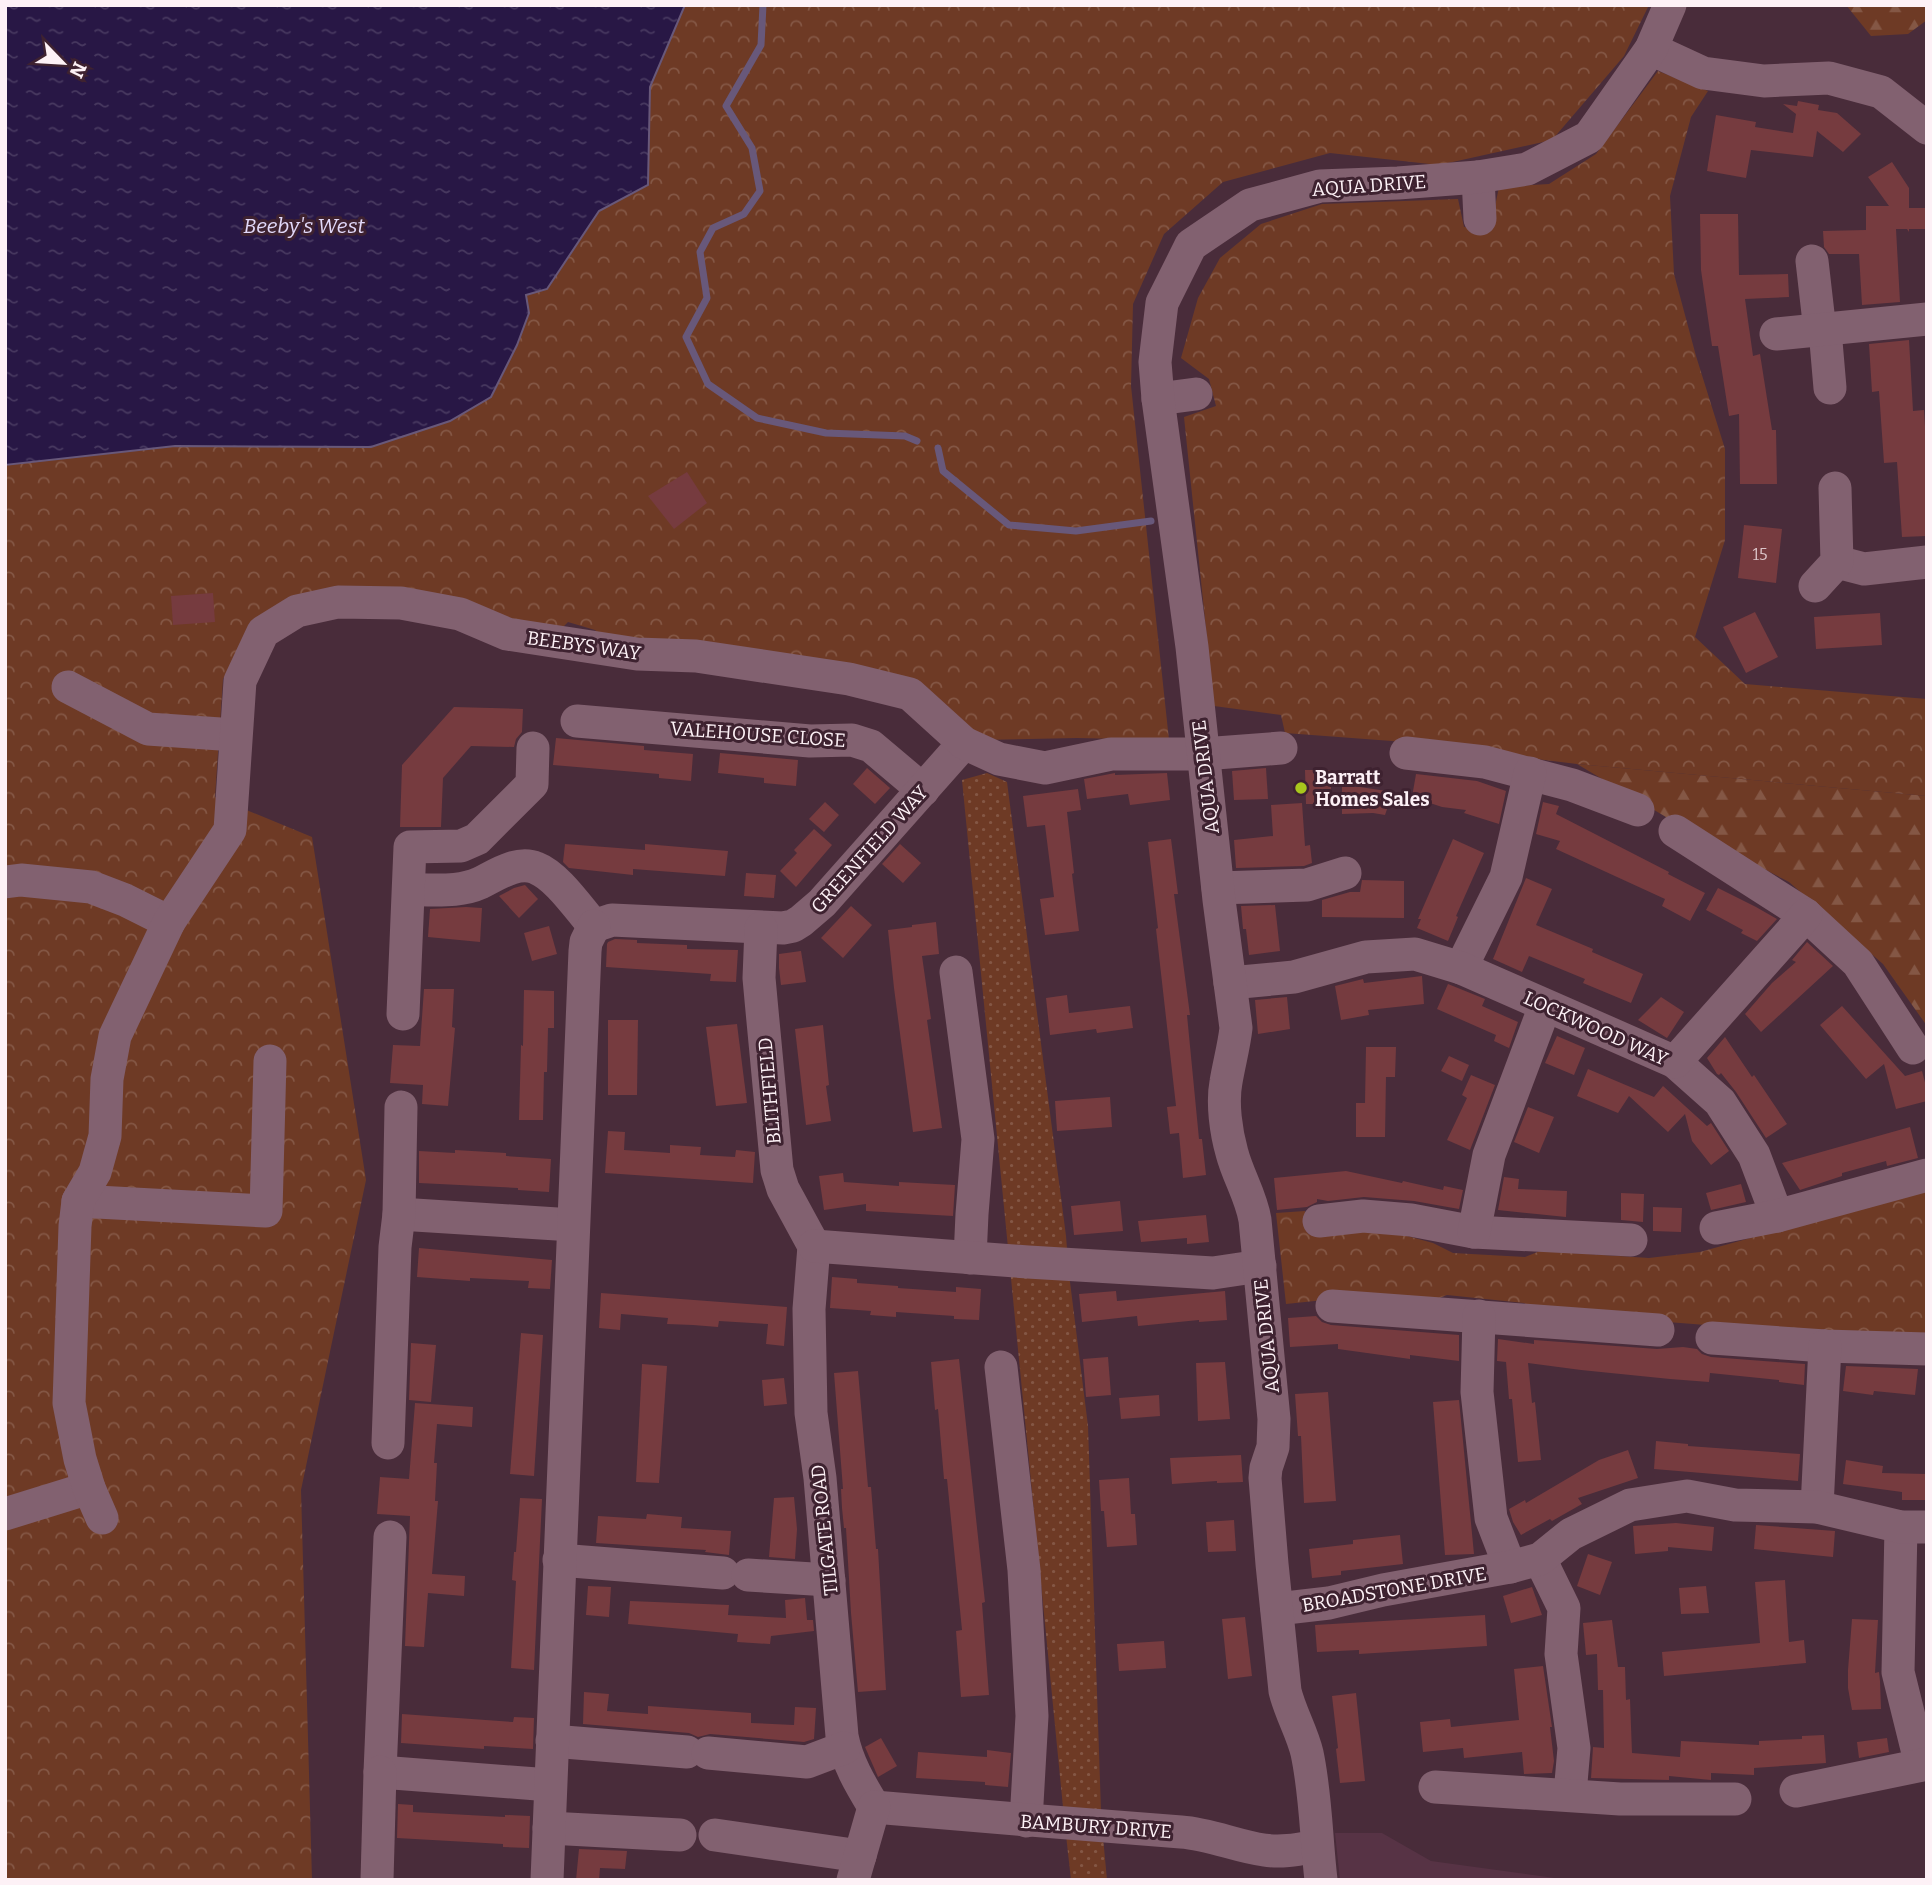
<svg xmlns="http://www.w3.org/2000/svg" width="1932" height="1885" viewBox="0 0 1932 1885" font-family="Bitter,serif">
<style>
.built{fill:#573345}
.grass{fill:url(#grass-dots)}
.forest{fill:url(#forest-firs)}
.park{fill:url(#park-crowns)}
.water{fill:url(#water-ripples);stroke:#68587a;stroke-width:2}
.lines{fill:none;stroke-linecap:round;stroke-linejoin:round}
.stream{stroke:#68587a;stroke-width:7}
.building{fill:#763b3f}
.minor{stroke:#826170;stroke-width:33}
.poi-dot{fill:#a8c71d;stroke:#3e2230;stroke-width:2.5}
.labels{text-anchor:middle;stroke-width:6;stroke-linejoin:round;paint-order:stroke}
.number-label{font-size:16px;fill:#dbc4c8}
.street-label{font-size:19px;fill:#fdf1f6;stroke:#3e2230}
.poi-label{font-size:19px;font-weight:bold;fill:#fdf1f6;stroke:#3e2230;text-anchor:start}
.water-label{font-size:21px;font-style:italic;fill:#e2d9fa;stroke:#3e2230}
</style>
<defs>
<pattern id="grass-dots" width="8" height="8" patternUnits="userSpaceOnUse" patternTransform="scale(1.75)"><rect width="8" height="8" fill="#6e3a25"/><path d="M2 2h.1M6 6h.1" fill="none" stroke="#845745" stroke-width="1.8" stroke-linecap="round"/></pattern>
<pattern id="forest-firs" width="22" height="20" patternUnits="userSpaceOnUse" patternTransform="scale(1.75)"><rect width="22" height="20" fill="#6e3a25"/><path d="M5 1l3.5 6h-7zM16 11l3.5 6h-7z" fill="#845745"/></pattern>
<pattern id="park-crowns" width="20" height="18" patternUnits="userSpaceOnUse" patternTransform="scale(1.75)"><rect width="20" height="18" fill="#6e3a25"/><path d="M2 6a3 3 0 1 1 6 0M12 15a3 3 0 1 1 6 0" fill="none" stroke="#845745"/></pattern>
<pattern id="water-ripples" width="26" height="14" patternUnits="userSpaceOnUse" patternTransform="scale(1.75)"><rect width="26" height="14" fill="#281745"/><path d="M2 4q2-2 4 0t4 0M15 11q2-2 4 0t4 0" fill="none" stroke="#483960"/></pattern>
</defs>
<rect width="100%" height="100%" fill="#492c3a"/>
<path class="built" d="M1335,1833H1382L1431,1861L1569,1880H1340Z"/>
<g class="grass">
<path d="M987,773L1007,782L1066,1236L1069,1274L1088,1426L1101,1811L1063,1807L962,780Z"/>
<path d="M1066,1835L1103,1837L1107,1880H1071Z"/>
</g>
<g class="forest">
<path d="M1846,5H1927V20L1908,34L1871,36Z"/>
<path d="M1577,764L1927,796V1026L1883,964L1789,882L1676,823Z"/>
</g>
<g class="park">
<path d="M5,5H1649L1624,56L1552,140L1439,165L1330,153L1223,182L1164,234L1133,304L1131,386L1169,740L1077,738L982,740L925,689L604,641L595,630L568,622L557,633L345,587L246,638L223,679L215,797L312,837L366,1180L301,1490L312,1880H5Z"/>
<path d="M1658,71L1708,91L1691,117L1670,196L1674,274L1696,356L1725,449V540L1695,637L1745,684L1927,699V796L1577,764L1392,741L1285,733L1281,715L1214,706L1184,417L1216,406L1209,379L1181,358L1198,298L1220,258L1261,224L1322,204L1458,199L1464,227L1491,226L1499,187L1549,184L1596,154Z"/>
<path d="M1927,1189V1342L1539,1312L1524,1303L1447,1295L1434,1300H1324L1286,1304L1276,1213L1305,1211L1308,1234L1363,1224L1433,1243L1453,1253L1525,1257L1540,1251L1649,1258L1700,1252Z"/>
</g>
<path class="water" d="M5,5H685L650,87L648,185L599,211L547,289L526,295L529,313L517,345L491,397L450,421L371,447L175,446L5,465Z"/>
<g class="lines">
<g class="stream">
<path d="M763,5L761,45L726,106L752,148L760,191L744,214L713,228L700,252L707,298L686,337L708,384L757,418L826,433L905,436L917,441"/>
<path d="M938,448L943,471L1009,525L1076,531L1151,521"/>
</g>
</g>
<g class="building">
<path d="M1798,101L1819,105L1818,110L1837,113L1861,134L1843,152L1817,131L1813,157L1751,150L1746,178L1707,171L1716,115L1756,122L1755,127L1793,133L1796,114L1783,104L1797,106Z"/>
<path d="M1892,162L1909,188V208H1926V229H1909V232L1907,229H1896L1900,302L1862,305L1859,254H1829L1824,247L1823,231L1866,230V206H1889L1868,177Z"/>
<path d="M1700,214H1738L1739,275L1788,274L1789,297L1745,299L1753,356L1760,354L1772,430H1776L1777,484H1740L1739,414L1729,416L1718,346H1712L1701,270Z"/>
<path d="M1909,340L1913,411L1924,410L1927,459V536L1902,537L1897,462L1884,463L1879,391L1872,392L1869,344Z"/>
<path d="M687,472L707,503L674,529L648,496Z"/>
<path d="M1744,525L1782,529L1776,583L1738,578Z"/>
<path d="M213,593L215,622L173,625L171,596Z"/>
<path d="M1755,612L1778,657L1746,673L1723,627Z"/>
<path d="M1880,613L1882,645L1816,649L1814,617Z"/>
<path d="M454,707L523,709L522,732L516,739L514,747L471,746L443,778L441,827H400L402,765Z"/>
<path d="M556,738L644,746V750L693,754L691,781L659,778V774L553,765Z"/>
<path d="M720,753L798,760L796,786L764,783V778L718,773Z"/>
<path d="M867,768L890,788L875,804L853,784Z"/>
<path d="M1266,768L1268,799L1234,800L1232,771Z"/>
<path d="M1305,770H1331V804H1306Z"/>
<path d="M1115,773V775L1167,773L1170,800L1130,805L1128,794L1087,799L1084,779Z"/>
<path d="M1416,774L1477,781L1506,791L1499,824L1464,813L1466,810L1442,807L1412,797Z"/>
<path d="M1342,787H1360L1393,792L1385,815L1373,813L1342,814Z"/>
<path d="M1078,789L1081,810L1067,812L1074,873L1072,874L1079,931L1045,935L1040,899L1054,897L1045,825L1027,827L1023,796Z"/>
<path d="M825,802L839,815L824,832L809,819Z"/>
<path d="M1543,802L1559,806L1556,814L1669,872L1668,874L1705,893L1690,921L1662,906L1665,899L1556,849L1560,841L1536,834Z"/>
<path d="M1302,803L1305,846L1310,845L1312,863L1304,866L1236,868L1234,840L1273,836L1271,805Z"/>
<path d="M814,829L832,845L796,887L780,871L797,853L794,850Z"/>
<path d="M1171,839L1178,894H1174L1190,1015H1187L1199,1139H1202L1206,1175L1183,1178L1179,1133L1170,1134L1167,1107L1176,1106L1156,929L1158,928L1148,842Z"/>
<path d="M1453,839L1484,853L1456,916L1458,917L1448,941L1417,928L1421,919H1418Z"/>
<path d="M565,844L645,850V844L728,851L725,876L633,869V875L569,868L563,862Z"/>
<path d="M900,844L921,863L903,883L882,864Z"/>
<path d="M746,873L776,875L774,898L744,896Z"/>
<path d="M1526,878L1552,889L1536,925L1593,949L1592,952L1643,974L1631,1003L1583,983L1585,979L1529,956L1522,972L1493,959Z"/>
<path d="M1362,880L1404,881V918L1322,917V900L1350,892H1360Z"/>
<path d="M525,885L538,899L519,918L499,896L514,888Z"/>
<path d="M1718,888L1756,907L1777,919L1757,941L1741,933L1743,930L1706,910Z"/>
<path d="M1275,905L1280,951L1249,955L1246,929H1243L1241,906Z"/>
<path d="M851,906L872,925L843,958L821,938Z"/>
<path d="M466,907L482,908L480,942L428,937L430,909Z"/>
<path d="M936,922L939,954L922,956L931,1019L927,1020L942,1128L913,1132L894,988L888,930L912,927V925Z"/>
<path d="M549,926L557,954L532,961L524,933Z"/>
<path d="M615,939L637,940V943L687,945V949L738,950L736,982L710,981L711,974L606,967L607,944L608,942Z"/>
<path d="M1807,942L1833,966L1761,1032L1745,1014L1772,983L1796,962L1792,960Z"/>
<path d="M801,951L806,982L781,985L779,968V954Z"/>
<path d="M1422,976L1424,1004L1368,1010L1369,1015L1341,1020L1335,986L1363,979L1364,983Z"/>
<path d="M1448,984L1485,999L1482,1006L1518,1022L1509,1048L1494,1041L1496,1035L1437,1009Z"/>
<path d="M424,989H454L452,1027L455,1028L448,1106L422,1104L423,1085L390,1083L393,1045L420,1046Z"/>
<path d="M524,990L554,991V1028H548L547,1072H544L543,1120H519L521,1045L523,1046Z"/>
<path d="M1067,995L1069,1013L1130,1006L1133,1028L1097,1033L1096,1029L1050,1035L1046,998Z"/>
<path d="M1287,997L1290,1029L1258,1034L1255,1000Z"/>
<path d="M1661,997L1684,1012L1667,1038L1638,1020Z"/>
<path d="M1842,1006L1905,1076L1922,1071L1927,1090V1101L1896,1109L1884,1064L1866,1079L1820,1025Z"/>
<path d="M608,1020H638L637,1095H608Z"/>
<path d="M737,1024L747,1103L716,1106L706,1027Z"/>
<path d="M823,1025L829,1085L826,1086L831,1121L806,1125L795,1029Z"/>
<path d="M1557,1036L1585,1048L1574,1075L1545,1063Z"/>
<path d="M1725,1037L1752,1077L1754,1075L1787,1124L1766,1138L1736,1092L1721,1073L1719,1075L1717,1074L1707,1058Z"/>
<path d="M1366,1047H1396L1395,1077H1386L1385,1137H1356V1103H1365Z"/>
<path d="M1449,1056L1469,1065L1462,1081L1441,1071Z"/>
<path d="M1588,1069L1654,1097L1663,1086L1707,1126L1711,1123L1729,1151L1711,1165L1692,1141L1685,1114L1668,1132L1629,1096L1618,1113L1577,1096Z"/>
<path d="M1471,1075L1495,1085L1470,1150L1447,1140L1467,1098L1462,1095Z"/>
<path d="M1110,1097L1112,1127L1057,1131L1055,1101Z"/>
<path d="M1528,1107L1554,1117L1539,1153L1514,1142Z"/>
<path d="M1910,1127L1918,1158L1887,1166L1886,1161L1842,1173V1176L1800,1190L1782,1163Z"/>
<path d="M608,1131L625,1132L624,1150L670,1153V1145L701,1147L700,1155L735,1157L736,1150L755,1152L753,1183L605,1173Z"/>
<path d="M455,1150L506,1153V1156L551,1159L549,1192L518,1190V1188L419,1183V1151L455,1153Z"/>
<path d="M1346,1171L1402,1183L1403,1181L1443,1190L1444,1186L1463,1190L1459,1209L1414,1201L1364,1197L1328,1201L1317,1199V1202L1307,1207L1277,1210L1274,1178Z"/>
<path d="M843,1173L844,1182L899,1186V1182L955,1185L953,1216L866,1211V1204L824,1210L819,1176Z"/>
<path d="M1504,1177L1519,1179L1518,1189L1567,1191L1566,1217L1498,1210Z"/>
<path d="M1741,1184L1746,1202L1711,1210L1706,1193Z"/>
<path d="M1621,1193L1644,1194L1643,1222L1621,1220Z"/>
<path d="M1120,1201L1123,1231L1074,1235L1071,1206Z"/>
<path d="M1653,1207L1682,1208L1681,1232L1653,1231Z"/>
<path d="M1206,1215L1209,1242L1187,1244V1238L1141,1242L1138,1221Z"/>
<path d="M419,1248L552,1260L550,1289L528,1288L529,1281L470,1278V1281L417,1277Z"/>
<path d="M832,1277L857,1279V1283L898,1286V1288L956,1292V1287L981,1289L979,1320L954,1319V1316L896,1312V1317L870,1315L871,1311L830,1308Z"/>
<path d="M1116,1291L1117,1301L1225,1291L1227,1320L1199,1322V1320L1138,1326L1137,1316L1082,1322L1079,1294Z"/>
<path d="M601,1293L787,1307L784,1346L766,1344L768,1324L719,1321L718,1327L693,1325L667,1324L668,1318L621,1314L620,1330L599,1328Z"/>
<path d="M1316,1316L1322,1322L1331,1325L1459,1335V1361L1410,1355V1359L1367,1353L1338,1349V1344L1290,1347L1288,1318Z"/>
<path d="M521,1333L543,1335L534,1476L510,1474Z"/>
<path d="M1498,1339L1534,1344V1340L1657,1349L1683,1347L1697,1349L1702,1354L1711,1357L1805,1364L1804,1385L1779,1382V1380L1710,1373L1709,1382L1670,1379L1581,1370L1528,1363L1532,1403L1535,1402L1541,1460L1518,1462L1512,1399H1509L1506,1362L1497,1361Z"/>
<path d="M411,1343L436,1345L431,1402L409,1400Z"/>
<path d="M1108,1357L1111,1395L1086,1397L1083,1359Z"/>
<path d="M959,1359L981,1565L985,1602L982,1603L989,1695L961,1697L956,1631L962,1630L947,1479H944L938,1409L935,1410L931,1362Z"/>
<path d="M1225,1362L1230,1419L1198,1421L1196,1363Z"/>
<path d="M642,1364L667,1366L659,1483L636,1482Z"/>
<path d="M1846,1366L1918,1369L1915,1395L1874,1391L1873,1395L1843,1391Z"/>
<path d="M858,1371L868,1487H871L876,1549H878L886,1690L858,1692L851,1613L846,1528H844L842,1508L841,1489H843L834,1373Z"/>
<path d="M784,1378L787,1404L764,1406L762,1380Z"/>
<path d="M1328,1392L1336,1501L1304,1503L1301,1436H1298L1295,1394Z"/>
<path d="M1159,1395L1160,1416L1121,1419L1119,1398Z"/>
<path d="M1459,1400L1474,1554L1445,1555L1433,1402Z"/>
<path d="M415,1403L473,1407L472,1427L437,1424L434,1463H437L435,1501H438L432,1574L465,1576L464,1596L428,1593L424,1647L405,1646L410,1516L377,1514L380,1477L409,1479Z"/>
<path d="M1656,1441L1688,1444V1446L1800,1454L1798,1481L1654,1469Z"/>
<path d="M1628,1450L1638,1478L1578,1498L1582,1504L1552,1521L1550,1519L1521,1535L1513,1522L1509,1509L1525,1500L1526,1503L1599,1460Z"/>
<path d="M1241,1455L1243,1482L1217,1483V1481L1172,1484L1170,1458Z"/>
<path d="M1846,1460L1883,1466L1882,1473L1927,1474V1500H1902V1492L1843,1484Z"/>
<path d="M1129,1478L1131,1514H1135L1137,1545L1107,1547L1104,1511H1101L1099,1480Z"/>
<path d="M794,1497L797,1529L795,1559L769,1557L774,1498Z"/>
<path d="M520,1498L542,1499L534,1670L511,1668L516,1581L512,1580L514,1552H516Z"/>
<path d="M647,1514L682,1517L681,1528L731,1531L729,1555L705,1552L706,1550L596,1543L598,1516L646,1519Z"/>
<path d="M1234,1520L1236,1551L1208,1552L1206,1522Z"/>
<path d="M1676,1523L1714,1527L1712,1551L1668,1547V1551L1635,1554L1633,1526Z"/>
<path d="M1756,1525L1835,1531L1833,1557L1754,1549Z"/>
<path d="M1400,1535L1403,1564L1341,1571V1575L1312,1578L1309,1549L1353,1544V1540Z"/>
<path d="M1588,1554L1612,1562L1600,1595L1577,1586Z"/>
<path d="M1785,1580L1789,1642L1804,1640L1806,1663L1664,1676L1662,1652L1760,1643L1755,1582Z"/>
<path d="M588,1586L611,1587L609,1617L586,1615Z"/>
<path d="M1706,1586L1709,1613L1681,1614L1679,1588Z"/>
<path d="M1532,1587L1542,1615L1511,1623L1503,1596Z"/>
<path d="M805,1598L807,1620H813L814,1631L771,1636L770,1644L737,1642L738,1634L628,1624L630,1601L729,1605L728,1615L786,1618L785,1600Z"/>
<path d="M1485,1615L1487,1646L1359,1654V1650L1317,1652L1315,1625Z"/>
<path d="M1245,1617L1252,1676L1228,1679L1222,1619Z"/>
<path d="M1852,1619L1878,1620L1875,1673L1879,1672L1880,1681L1881,1709L1852,1710L1848,1688V1670Z"/>
<path d="M1612,1620L1618,1667H1625L1626,1700L1630,1699L1632,1753L1680,1757L1681,1741L1759,1745V1741L1802,1739V1736L1824,1735L1826,1763L1754,1768V1775L1711,1773V1780L1669,1776V1780L1591,1778L1593,1747L1604,1748L1603,1690H1598L1597,1654L1586,1655L1583,1623Z"/>
<path d="M1164,1641L1166,1668L1119,1671L1117,1644Z"/>
<path d="M1543,1666L1552,1727H1550L1554,1761L1552,1773L1524,1774L1522,1752L1464,1758L1463,1748L1423,1752L1420,1722L1450,1719L1451,1727L1519,1720L1514,1669Z"/>
<path d="M584,1692L609,1694L607,1711L648,1714V1706L751,1713V1723L794,1725L795,1707L816,1708L814,1739L804,1742L710,1734L698,1737L689,1733L583,1724Z"/>
<path d="M1356,1693L1365,1781L1340,1783L1336,1749L1338,1748L1332,1696Z"/>
<path d="M402,1714L513,1722L514,1717L534,1718L533,1749L484,1746V1749L401,1743Z"/>
<path d="M881,1738L897,1766L878,1777L865,1747Z"/>
<path d="M1887,1738L1889,1752L1859,1758L1857,1742Z"/>
<path d="M987,1750L1011,1753L1008,1787L985,1785V1782L916,1778L918,1752L987,1757Z"/>
<path d="M398,1804L413,1805V1812L505,1817V1815L530,1816L529,1848L503,1847V1844L397,1838Z"/>
<path d="M579,1849L627,1851L625,1869L600,1868L599,1880H576Z"/>
</g>
<g class="lines">
<g class="minor">
<path d="M1651,49L1703,73L1764,81L1829,78L1881,92L1927,128"/>
<path d="M1478,177L1480,219"/>
<path d="M1812,261L1820,331"/>
<path d="M1825,330L1830,388"/>
<path d="M1776,334L1927,319"/>
<path d="M1158,399L1196,394"/>
<path d="M1837,562L1864,569L1927,562"/>
<path d="M1815,586L1837,562L1835,488"/>
<path d="M68,687L148,729L235,735"/>
<path d="M577,721L810,741L852,740L871,746L923,790"/>
<path d="M1406,753L1485,762L1572,785L1638,810"/>
<path d="M1675,831L1806,915L1858,963L1913,1048"/>
<path d="M5,882L21,880L91,887L125,900L169,922"/>
<path d="M1218,888L1307,885L1345,873"/>
<path d="M409,890C433,889 458,893 480,883C496,875 518,860 536,868C557,876 579,909 594,926"/>
<path d="M594,926L612,920L783,928L793,926L801,921L822,903L964,743"/>
<path d="M761,928L759,978L761,1000L777,1170L783,1189L814,1246"/>
<path d="M1461,968L1506,877L1530,773"/>
<path d="M956,972L978,1139L972,1214L970,1258"/>
<path d="M1230,983L1294,977L1366,957L1415,954L1461,968L1675,1062L1720,1102L1754,1155L1777,1216"/>
<path d="M403,1014L410,847L461,846L477,839L532,784L533,748"/>
<path d="M1675,1062L1806,915"/>
<path d="M78,1201L266,1211L270,1061"/>
<path d="M399,1214L573,1225"/>
<path d="M1319,1221L1363,1216L1411,1220L1474,1232L1631,1240"/>
<path d="M1716,1228L1777,1216L1927,1175"/>
<path d="M1474,1232L1489,1155L1545,1006"/>
<path d="M814,1246L809,1309L811,1413L820,1478L842,1736C847,1762 860,1784 874,1807"/>
<path d="M814,1246L1028,1262L1213,1273L1260,1266"/>
<path d="M1332,1306L1658,1330"/>
<path d="M1479,1316L1477,1392L1491,1518L1510,1567"/>
<path d="M1712,1338L1825,1346L1927,1349"/>
<path d="M1001,1367L1024,1570L1032,1716L1026,1821"/>
<path d="M388,1443L395,1247L399,1214L401,1107"/>
<path d="M1817,1507L1825,1346"/>
<path d="M5,1514L89,1488"/>
<path d="M102,1518L89,1488L80,1459L69,1403L75,1226L78,1201L95,1172L105,1136L107,1079L115,1036L169,922L230,830L240,681L263,632L297,611L338,602L401,603L460,614L507,634L637,654L696,656L849,679L910,694L964,743L999,759L1045,768L1111,754H1203L1281,748"/>
<path d="M1901,1527L1898,1672L1921,1765"/>
<path d="M390,1537L380,1772L550,1785"/>
<path d="M1540,1559L1564,1608L1561,1654L1574,1748L1570,1794"/>
<path d="M559,1560L723,1573"/>
<path d="M748,1575L829,1580"/>
<path d="M1277,1609L1329,1603L1383,1590L1510,1567L1540,1559L1571,1534L1630,1505L1687,1496L1735,1505L1817,1507L1901,1527H1927"/>
<path d="M552,1741L687,1752"/>
<path d="M708,1753L807,1762L844,1748"/>
<path d="M1435,1787L1620,1799H1735"/>
<path d="M1796,1791L1927,1764"/>
<path d="M874,1807C976,1816 1079,1824 1181,1832C1210,1834 1236,1846 1264,1850C1282,1853 1300,1849 1317,1846"/>
<path d="M549,1828L680,1835"/>
<path d="M715,1835L860,1856"/>
<path d="M377,1880L380,1772"/>
<path d="M547,1880L585,951L586,942L594,926"/>
<path d="M853,1880L874,1807"/>
<path d="M1321,1880C1316,1837 1316,1795 1307,1753C1302,1732 1290,1712 1285,1691L1272,1564L1265,1478L1266,1468L1273,1447L1274,1419L1255,1220C1251,1196 1238,1176 1232,1153C1226,1132 1222,1103 1226,1082C1229,1064 1234,1046 1236,1028L1219,900L1192,647L1158,399L1155,362L1162,303L1191,245L1250,205L1320,186L1398,183L1478,177L1527,169L1589,137L1651,49L1670,5"/>
</g>
</g>
<circle class="poi-dot" cx="1301" cy="788" r="7"/>
<g class="labels">
<g class="number-label">
<text x="1760" y="560">15</text>
</g>
<g class="street-label">
<text transform="translate(1369 185) rotate(-4)" y="7">AQUA DRIVE</text>
<text transform="translate(584 645) rotate(8)" y="7">BEEBYS WAY</text>
<text transform="translate(758 734) rotate(4)" y="7">VALEHOUSE CLOSE</text>
<text transform="translate(1205 777) rotate(-97)" y="7">AQUA DRIVE</text>
<text transform="translate(869 849) rotate(-48)" y="7">GREENFIELD WAY</text>
<text transform="translate(1596 1028) rotate(24)" y="7">LOCKWOOD WAY</text>
<text transform="translate(769 1091) rotate(-95)" y="7">BLITHFIELD</text>
<text transform="translate(1266 1336) rotate(-96)" y="7">AQUA DRIVE</text>
<text transform="translate(824 1530) rotate(-96)" y="7">TILGATE ROAD</text>
<text transform="translate(1394 1589) rotate(-10)" y="7">BROADSTONE DRIVE</text>
<text transform="translate(1096 1826) rotate(4)" y="7">BAMBURY DRIVE</text>
</g>
<g class="poi-label">
<text x="1315" y="784">Barratt<tspan x="1315" dy="22">Homes Sales</tspan></text>
</g>
<g class="water-label">
<text x="304" y="233">Beeby's West</text>
</g>
</g>
<rect width="1932" height="1885" fill="none" stroke="#fdf1f6" stroke-width="14"/>
<g transform="translate(63 63) rotate(115)" stroke="#3e2230" stroke-width="5" paint-order="stroke">
<path d="M0-5L12 26L0 18L-12 26Z" fill="#fdf1f6"/>
<text y="-10" font-size="19" font-weight="bold" text-anchor="middle" fill="#fdf1f6">N</text>
</g>
</svg>
